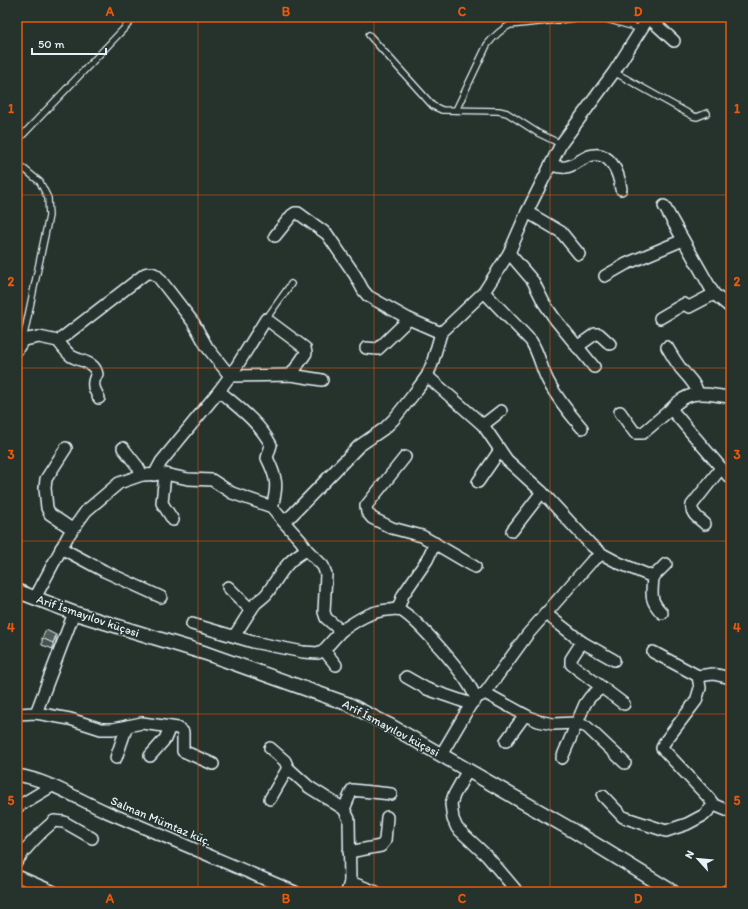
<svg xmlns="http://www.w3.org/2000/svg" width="748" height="909" viewBox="0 0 748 909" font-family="Itim,sans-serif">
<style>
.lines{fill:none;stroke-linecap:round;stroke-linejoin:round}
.service-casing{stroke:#e8f1f8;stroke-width:8}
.minor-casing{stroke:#e8f1f8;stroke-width:14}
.tertiary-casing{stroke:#e8f1f8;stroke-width:16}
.service{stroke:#26332d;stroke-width:5.5}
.minor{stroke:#26332d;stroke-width:11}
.tertiary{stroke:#26332d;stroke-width:13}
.wall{fill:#454f4d;stroke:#e8f1f8}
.shaded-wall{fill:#38403e;stroke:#e8f1f8}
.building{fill:#505c59;stroke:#e8f1f8}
.grid{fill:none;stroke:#e8590c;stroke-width:1;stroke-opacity:0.55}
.labels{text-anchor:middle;stroke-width:3;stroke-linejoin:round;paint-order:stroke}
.street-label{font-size:12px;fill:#e8f1f8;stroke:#26332d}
.neatline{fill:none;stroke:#e8590c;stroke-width:1.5}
.grid-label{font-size:13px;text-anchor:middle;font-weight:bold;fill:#e8590c}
</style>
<rect width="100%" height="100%" fill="#26332d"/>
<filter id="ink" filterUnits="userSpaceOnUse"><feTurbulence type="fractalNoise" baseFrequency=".025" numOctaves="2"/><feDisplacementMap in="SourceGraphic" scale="8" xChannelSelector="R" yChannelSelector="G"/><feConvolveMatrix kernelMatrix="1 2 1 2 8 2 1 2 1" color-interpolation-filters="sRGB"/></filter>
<g filter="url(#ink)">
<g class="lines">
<defs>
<g id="service">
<path d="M369,35L433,106L442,110L499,111L507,113L538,133L561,144"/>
<path d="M614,72L693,116L697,117L707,113"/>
<path d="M456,110L487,45C494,36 500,30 510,25L586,17H599L642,29"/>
<path d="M17,141L135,17"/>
<path d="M17,163L40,182L48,198L49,216L23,340"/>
<path d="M266,319L291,284"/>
</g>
<g id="minor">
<path d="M649,18L674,41"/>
<path d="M550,165C555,166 561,168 566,167C574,166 581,159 589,156C610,149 619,173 621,189"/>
<path d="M664,206L714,294L731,308"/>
<path d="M527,212L561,232L579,254"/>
<path d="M275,236L292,215L295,213H298L327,234L355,275L363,290L368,296L409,319L441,333"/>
<path d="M509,253L533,281L544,303L555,319L594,367"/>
<path d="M605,276L626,264L683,240"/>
<path d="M484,292L531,341C539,353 541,368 548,381C557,398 569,413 582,428"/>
<path d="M660,318L684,304L689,307L714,294"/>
<path d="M58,341L145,274C151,272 155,273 159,278L193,322L207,347L230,376L291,375L322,380"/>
<path d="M577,347L595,334H599L610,344"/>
<path d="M667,347C671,354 676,362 681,369C688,377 695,383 698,393"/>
<path d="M366,348L378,349L409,319"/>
<path d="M17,350L23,340L39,337L58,341C62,346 66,352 71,356C81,362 94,361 97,374C91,384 94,389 99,398"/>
<path d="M427,376L483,425L507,460L542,492L591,545L602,554L619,563L653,577L666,564"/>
<path d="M219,391C238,407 259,422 271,445L267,458C277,478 278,486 272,507"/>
<path d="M620,412L635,433H643L671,409"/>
<path d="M483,425L501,411"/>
<path d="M66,448L46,479L45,488L47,508L50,514L72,529"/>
<path d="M123,448L138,467L142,475"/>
<path d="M405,457L366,506L367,512L372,518L392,528L422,536L475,567"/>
<path d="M165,474L162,503L173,520"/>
<path d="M154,475L161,462L219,391L235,369L266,319L305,348L306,353L291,375"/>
<path d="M729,477L671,409C690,387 706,395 731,397"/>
<path d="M478,482L500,450"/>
<path d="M283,521L292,515L359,446L385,428L394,419L413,395L427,376L432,364L441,333L484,292L509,253L527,212L561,144L614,72L649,17"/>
<path d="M705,524C700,519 690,514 692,505L721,468"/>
<path d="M512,531L542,492"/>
<path d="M61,548L104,571L161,597"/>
<path d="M653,577C652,594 649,600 662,613"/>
<path d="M228,587L251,610"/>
<path d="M35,598L68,536L86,511L119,483L142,475L165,474L188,479L212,480L232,493L272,507L283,521L301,541L307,550L323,566L326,574L324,612L326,618L341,631C356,621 370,611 388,610C391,610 395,609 397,609C413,613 460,670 469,685C472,689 474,694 476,699L471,704L441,755"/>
<path d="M398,609L403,595L427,560L435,543"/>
<path d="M545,613L582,642L614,660"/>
<path d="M192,624L253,642L303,652L318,653L324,650L341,631"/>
<path d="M234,636C242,625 248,613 256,603C260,599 265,597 268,592C280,575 287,559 307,550"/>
<path d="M582,642L571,659V664L624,704"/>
<path d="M324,650L336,665"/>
<path d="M653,652L698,676L700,688L696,701L664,743L662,748L708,797L714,805"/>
<path d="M698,676L713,674L731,678"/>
<path d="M406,677L427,689L471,704"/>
<path d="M485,693L527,635L591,562L602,554"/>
<path d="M480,696L485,693L525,715L538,721L553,724L576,723L587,727L625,763"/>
<path d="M36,713L74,613"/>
<path d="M17,714L36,713L70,719L101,729H113L142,723L178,728L183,732V751L213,764"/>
<path d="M506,741L525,715"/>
<path d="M270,748L285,761L288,768L309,787L344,809L349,819L350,882L347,892"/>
<path d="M150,756L165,739L170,727"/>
<path d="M116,758L127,726"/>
<path d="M562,758L585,704L590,697L601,688"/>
<path d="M468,770L454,795L451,804L453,819L457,828L487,856L515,889"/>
<path d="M17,775C49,780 77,799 107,812C170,839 233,865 295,892"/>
<path d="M603,796L623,817L666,831L687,824L704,815L714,805L731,812"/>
<path d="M270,799L288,768"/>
<path d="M17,807L52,786"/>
<path d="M344,809L352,790L391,794"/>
<path d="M349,852L381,846L385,841L387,817"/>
<path d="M17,861C27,846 40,833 54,821L64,822L92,838"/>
<path d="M17,876L54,892"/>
<path d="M350,882L376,892"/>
<path d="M725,892L731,889"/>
</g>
<path id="tertiary" d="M17,591L74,613L205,653L348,704L389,725L572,830L673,892"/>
</defs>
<use href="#service" class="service-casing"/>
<use href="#minor" class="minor-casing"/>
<use href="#tertiary" class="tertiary-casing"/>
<use href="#service" class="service"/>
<use href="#minor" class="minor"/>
<use href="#tertiary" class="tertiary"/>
</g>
<path class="wall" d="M42,638L56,641L53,649L42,645Z"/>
<path class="shaded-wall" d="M56,635V641L53,649V643Z"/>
<path class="building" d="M46,630L56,635L53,643L42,638Z"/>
</g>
<path class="grid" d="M198,17V892M374,17V892M550,17V892M17,195H731M17,368H731M17,541H731M17,714H731"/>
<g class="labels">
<g class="street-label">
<text transform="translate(88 616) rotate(19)" y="4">Arif İsmayılov küçəsi</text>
<text transform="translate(391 728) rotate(28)" y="4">Arif İsmayılov küçəsi</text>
<text transform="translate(161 821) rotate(23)" y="4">Salman Mümtaz küç.</text>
</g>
</g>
<rect width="748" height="909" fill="none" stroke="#26332d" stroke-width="44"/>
<g transform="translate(698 859) rotate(297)" stroke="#26332d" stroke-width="3" paint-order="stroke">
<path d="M0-3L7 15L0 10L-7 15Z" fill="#e8f1f8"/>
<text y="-6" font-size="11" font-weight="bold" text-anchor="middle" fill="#e8f1f8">N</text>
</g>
<path d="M32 48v6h74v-6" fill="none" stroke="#e8f1f8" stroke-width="2"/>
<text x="38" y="48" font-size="12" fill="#e8f1f8" stroke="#26332d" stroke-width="3" paint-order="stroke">50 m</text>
<rect x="22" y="22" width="704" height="865" class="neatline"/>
<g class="grid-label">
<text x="110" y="16">A</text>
<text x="286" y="16">B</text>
<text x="462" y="16">C</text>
<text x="638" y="16">D</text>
<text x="11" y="113">1</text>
<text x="737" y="113">1</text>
<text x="11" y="286">2</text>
<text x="737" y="286">2</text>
<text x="11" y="459">3</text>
<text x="737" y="459">3</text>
<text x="11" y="632">4</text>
<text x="737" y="632">4</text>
<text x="11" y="805">5</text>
<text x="737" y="805">5</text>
<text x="110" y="903">A</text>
<text x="286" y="903">B</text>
<text x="462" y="903">C</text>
<text x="638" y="903">D</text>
</g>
</svg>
